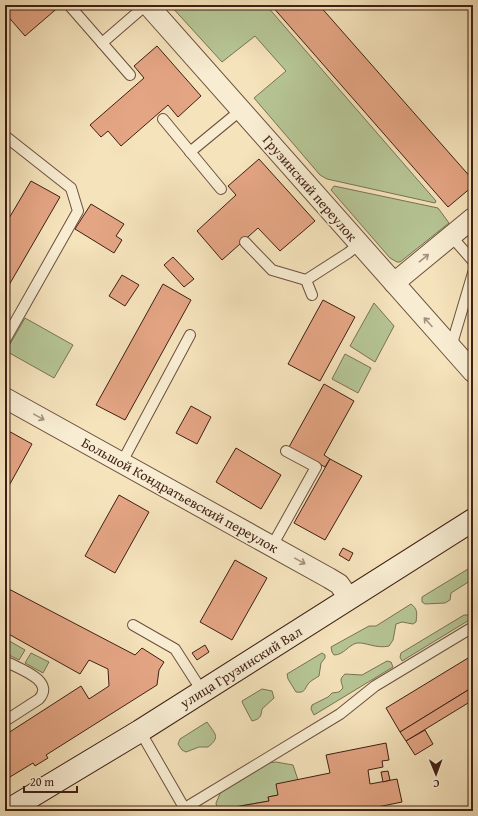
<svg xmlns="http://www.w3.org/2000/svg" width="478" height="816" viewBox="0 0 478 816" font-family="'Gentium Book Plus',serif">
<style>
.green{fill:#b6c595;stroke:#7a7254}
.building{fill:#e4a584;stroke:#3f1f13}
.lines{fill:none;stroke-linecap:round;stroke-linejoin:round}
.lane-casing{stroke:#6c503d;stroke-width:12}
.street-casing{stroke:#6c503d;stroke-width:22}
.secondary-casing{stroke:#3f1f13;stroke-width:24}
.lane{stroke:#f8edd3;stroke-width:10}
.street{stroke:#f8edd3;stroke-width:20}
.secondary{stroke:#f8edd3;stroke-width:22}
.oneway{stroke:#a5907d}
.labels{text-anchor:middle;stroke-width:3.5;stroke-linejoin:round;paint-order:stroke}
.street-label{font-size:14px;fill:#3f1f13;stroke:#f8edd3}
</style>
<rect width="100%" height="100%" fill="#f5e3bc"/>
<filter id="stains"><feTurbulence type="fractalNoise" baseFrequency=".005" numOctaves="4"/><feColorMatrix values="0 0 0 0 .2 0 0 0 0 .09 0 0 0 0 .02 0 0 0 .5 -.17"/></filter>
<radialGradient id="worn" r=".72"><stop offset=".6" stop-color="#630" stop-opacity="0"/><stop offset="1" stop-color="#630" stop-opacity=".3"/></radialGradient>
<g class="green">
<path d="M170,5H266L436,201L435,203L327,179L320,175L254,98L286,71L255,36L222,62Z"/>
<path d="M334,186L438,208L449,223L400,262H397L390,258L331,190Z"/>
<path d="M374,303L394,326L375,362L350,346Z"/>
<path d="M25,318L73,345L54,378L6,351Z"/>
<path d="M345,354L371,368L358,393L332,379Z"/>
<path d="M473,566V579L451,593L450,600L445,603L425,604L422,602V597Z"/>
<path d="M411,604C418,609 417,614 416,622L413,624L402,622L396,624L393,640L389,646C376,649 366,642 357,643C348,645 344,655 334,655L332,652L331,647L369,626H376Z"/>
<path d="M464,615H468L471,619L402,661L400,657L401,653Z"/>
<path d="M6,639L25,650L19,660L5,653Z"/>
<path d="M31,653L49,662L43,673L25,663Z"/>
<path d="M322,653L325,655V658L321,663L319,676C316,678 310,681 308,684C304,690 305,693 296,692L288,679L287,674Z"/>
<path d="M387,661L391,662L393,667L314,715L311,709L312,705L328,697L332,693L339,692L343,688C341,681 339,679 345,674L362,675Z"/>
<path d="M262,689L272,691L274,698L262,709C261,717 260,719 252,721L243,704L242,701Z"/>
<path d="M207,722C215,734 221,737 208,747H199L186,752L182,750L178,744L180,739Z"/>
<path d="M276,762L293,765L298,780L278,795L268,797L269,801L217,810L216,803L226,780L252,765Z"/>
</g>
<g class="building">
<path d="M5,5H61L25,36L5,13Z"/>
<path d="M271,5H319L473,180V186L448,207Z"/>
<path d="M157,46L201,96L178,117L168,105L121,146L108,131L101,137L90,125L144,78L134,66Z"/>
<path d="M259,159L315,221L280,251L258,228L222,260L197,231L236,195L228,186Z"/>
<path d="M31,181L60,197L5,292V225Z"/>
<path d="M91,204L124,224L116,236L122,240L114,253L75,229Z"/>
<path d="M173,257L194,279L184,287L164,265Z"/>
<path d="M122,275L139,285L125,306L109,296Z"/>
<path d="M163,284L191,300L125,420L96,405Z"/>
<path d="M323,300L355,317L320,381L288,364Z"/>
<path d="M324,384L354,401L324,455L330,459L325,467L289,447Z"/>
<path d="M191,406L211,417L197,444L176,433Z"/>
<path d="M5,429L32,444L5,493Z"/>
<path d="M236,448L281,475L261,509L216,482Z"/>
<path d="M330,459L362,476L325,540L294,523Z"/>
<path d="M119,495L149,512L115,573L85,556Z"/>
<path d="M343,548L353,553L349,561L339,555Z"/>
<path d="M235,560L267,578L232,640L200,622Z"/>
<path d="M5,587L135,655L142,648L164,662L159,670L157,685L46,755L48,758L35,766L33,763L5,780V735L81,686L89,699L109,686L108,669L89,660L80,674L5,632Z"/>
<path d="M205,645L209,652L197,660L192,653Z"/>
<path d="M473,655V687L400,732L386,708Z"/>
<path d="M473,687V700L406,741L400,732Z"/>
<path d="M425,730L433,744L415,755L406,741Z"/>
<path d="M386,743L389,760L382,761L383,767L368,770L370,784L397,779L402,802L358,811H212L269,801L268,797L278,795L276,784L330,773L326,755Z"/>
<path d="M388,771L390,780L383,782L381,772Z"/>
</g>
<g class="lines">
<defs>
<g id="lane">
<path d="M69,5L130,75"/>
<path d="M102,43L146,5"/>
<path d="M163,119L221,189"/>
<path d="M5,136L71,188L78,211L5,340"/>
<path d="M190,152L241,110"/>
<path d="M451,236L473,261"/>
<path d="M245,242L272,270L306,280L312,295"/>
<path d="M306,280L348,253L359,244"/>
<path d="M451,347L473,273"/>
<path d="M122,462L190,335"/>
<path d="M272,546L316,467L286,451"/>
<path d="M133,625L175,649L202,691"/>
<path d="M5,661C17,668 56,680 39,699L5,721"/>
<path d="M140,731L186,811"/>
<path d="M185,808L340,714L375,686L473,627"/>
</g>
<g id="street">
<path d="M148,5L473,372"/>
<path d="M394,283L473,218"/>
<path d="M5,398L329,578L339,584L349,598"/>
</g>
<path id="secondary" d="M7,811L140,731L473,520"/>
</defs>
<use href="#lane" class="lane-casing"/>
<use href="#street" class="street-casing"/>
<use href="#secondary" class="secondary-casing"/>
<use href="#lane" class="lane"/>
<use href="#street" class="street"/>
<use href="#secondary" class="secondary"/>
</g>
<defs><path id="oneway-shaft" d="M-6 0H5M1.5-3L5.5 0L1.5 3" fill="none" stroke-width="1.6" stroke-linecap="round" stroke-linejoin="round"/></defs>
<g class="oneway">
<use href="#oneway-shaft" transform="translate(424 258) rotate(-39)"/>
<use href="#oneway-shaft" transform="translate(428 322) rotate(-132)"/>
<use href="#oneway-shaft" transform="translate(39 417) rotate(29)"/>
<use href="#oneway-shaft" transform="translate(300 561) rotate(29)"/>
</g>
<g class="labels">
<g class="street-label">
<text transform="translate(310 188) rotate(49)" y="5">Грузинский переулок</text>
<text transform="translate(180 495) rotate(29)" y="5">Большой Кондратьевский переулок</text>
<text transform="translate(241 667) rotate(-32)" y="5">улица Грузинский Вал</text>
</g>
</g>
<rect width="478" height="816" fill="none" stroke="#f5e3bc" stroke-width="20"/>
<rect x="6" y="6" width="466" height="804" fill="none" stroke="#3f1f13" stroke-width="2"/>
<rect x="10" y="10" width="458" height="796" fill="none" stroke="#3f1f13"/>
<g transform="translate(436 774) rotate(179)" stroke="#f8edd3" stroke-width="3" paint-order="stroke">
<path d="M0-3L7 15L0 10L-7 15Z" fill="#3f1f13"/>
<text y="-6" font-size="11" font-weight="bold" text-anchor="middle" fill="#3f1f13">С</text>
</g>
<path d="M24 786v6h53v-6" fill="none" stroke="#3f1f13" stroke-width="2"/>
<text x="30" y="786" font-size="12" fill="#3f1f13" stroke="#f8edd3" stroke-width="3" paint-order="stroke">20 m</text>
<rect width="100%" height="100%" filter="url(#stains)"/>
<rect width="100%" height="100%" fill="url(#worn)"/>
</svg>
